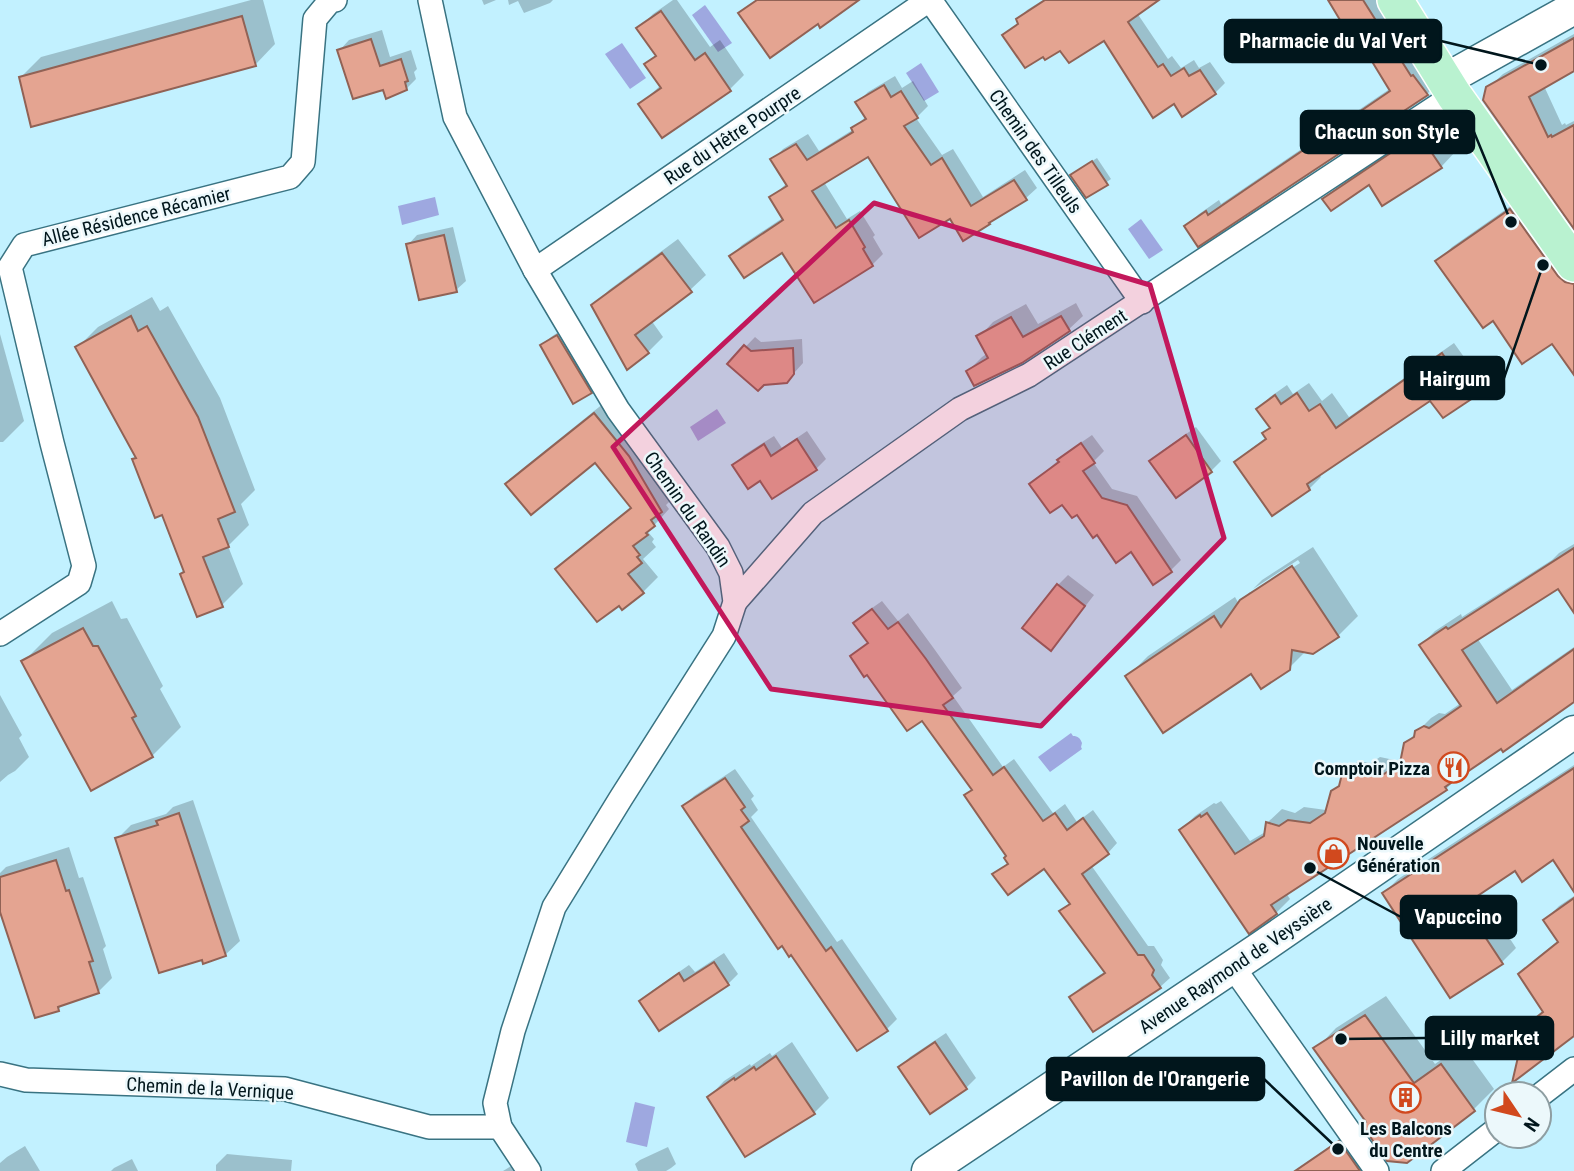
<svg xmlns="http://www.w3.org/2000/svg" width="1574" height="1171" viewBox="0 0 1574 1171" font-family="'Roboto Condensed',sans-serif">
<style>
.water{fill:#9ea8e0}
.shadow{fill:#0003}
.building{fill:#e4a491;stroke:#916255;stroke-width:2}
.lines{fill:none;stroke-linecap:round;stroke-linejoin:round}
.street-casing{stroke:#397382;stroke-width:26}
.secondary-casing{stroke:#397382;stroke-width:35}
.primary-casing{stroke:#fff;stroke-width:38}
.street{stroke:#fff;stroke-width:23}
.secondary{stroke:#fff;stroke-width:32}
.primary{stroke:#b9f2d0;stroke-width:35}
.marked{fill:#c2185b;fill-opacity:0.2;stroke:#c2185b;stroke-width:5;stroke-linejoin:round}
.labels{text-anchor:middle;stroke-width:5;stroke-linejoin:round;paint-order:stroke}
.street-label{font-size:19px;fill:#01161c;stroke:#ecf8fb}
.poi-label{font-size:19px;font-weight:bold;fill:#01161c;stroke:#ecf8fb;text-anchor:end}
.leader{fill:none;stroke:#01161c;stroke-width:2.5}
.callout-dot{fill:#01161c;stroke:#ecf8fb;stroke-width:2.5}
.callout{fill:#01161c;stroke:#01161c;stroke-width:2.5}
.callout-label{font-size:21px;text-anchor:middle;font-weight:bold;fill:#fff}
</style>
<rect width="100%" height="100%" fill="#c2f1ff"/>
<g class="water">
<path d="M705,5L732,43L718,52L692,15Z"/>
<path d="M622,43L646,78L630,89L605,54Z"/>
<path d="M921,63L939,92L924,101L906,73Z"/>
<path d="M435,197L439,215L402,225L398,206Z"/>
<path d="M1141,219L1163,250L1149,259L1128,229Z"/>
<path d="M717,409L726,423L698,441L690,427Z"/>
<path d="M1071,733L1073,736C1078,736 1080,738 1082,743L1081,747L1082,749L1050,772L1038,757Z"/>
<path d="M635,1102L655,1107L647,1147L626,1142Z"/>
</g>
<g class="shadow">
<path d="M251,0H263L275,44L255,65L21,77L41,57Z"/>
<path d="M482,0H496L484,5Z"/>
<path d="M508,0H553L550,3L524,13L518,1L509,5Z"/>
<path d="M673,0H677L710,47L720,40L744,75L730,89L663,136L640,104L661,85L647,64L657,54L639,28L653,14Z"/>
<path d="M1043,0H1155L1137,13L1168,59L1172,56L1181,68L1194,60L1199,68L1210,62L1225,83L1215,93L1183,115L1174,102L1104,38L1060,48L1004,35L1019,22L1018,20L1027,10Z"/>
<path d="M1330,0H1384L1440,81L1427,94L1198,245L1186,227L1199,214L1219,200L1221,204L1391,88L1351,25Z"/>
<path d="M382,30L390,57L411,50L417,69L414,72L416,79L406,89L384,87L339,51L349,40Z"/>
<path d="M1574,34V69L1544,86L1562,125L1565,123L1566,125L1574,121V226L1488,88L1503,74Z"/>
<path d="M895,76L902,88L913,81L928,106L916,118L942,155L953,149L983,197L1025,170L1037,188L1026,198L964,239L950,217L869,154L824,182L847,219L860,211L875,235L873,237L883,254L872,265L782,251L731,256L742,245L784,217L772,197L787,183L773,160L783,149L808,134L819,151L854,129L866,116L857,103L868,92Z"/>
<path d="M1435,120L1456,151L1441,167L1370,182L1325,199L1340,184Z"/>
<path d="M1097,158L1111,179L1087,196L1077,171Z"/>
<path d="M1525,196L1574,264V372L1553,341L1493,319L1438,261L1452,247Z"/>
<path d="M453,227L466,281L456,290L408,245L417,235Z"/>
<path d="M678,239L706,275L690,290L651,320L663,337L648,352L594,306L609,290Z"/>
<path d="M152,297L160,311L168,306L220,398L255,490L241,504L249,525L228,546L243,584L222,605L182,574L186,570L163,513L134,460L138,456L77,348L98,327Z"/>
<path d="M1076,303L1083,316L1068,330L968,371L982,357L988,353L979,337L993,322L1026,304L1038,324Z"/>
<path d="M566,327L599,383L590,392L542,345L551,337Z"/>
<path d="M0,334L24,421L3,442H0Z"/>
<path d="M755,337L761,342L802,339L803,363L786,382L729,364Z"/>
<path d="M1454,343L1484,385L1472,396L1444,416L1431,399L1319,474L1321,477L1309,489L1272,514L1236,462L1248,451L1267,437L1264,433L1271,427L1259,409L1270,397L1287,385L1293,394L1309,383L1322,401L1332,393L1349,417Z"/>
<path d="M609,399L676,495L666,505L669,509L648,532L654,539L652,542L656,547L643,559L658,577L643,592L558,569L573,554L632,507L596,461L507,484L522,469Z"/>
<path d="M1196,427L1221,461L1211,471L1152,461L1162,451Z"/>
<path d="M807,431L826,459L816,469L761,479L734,465L744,455L774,436L782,448Z"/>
<path d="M1092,435L1104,451L1093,462L1112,489L1137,496L1181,560L1171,570L1097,533L1078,512L1031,484L1069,451Z"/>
<path d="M1574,544V589L1558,587L1477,638L1512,690L1574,647V699L1460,775L1446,789L1286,893L1290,899L1276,913L1181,830L1195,816L1214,803L1216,804L1221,801L1250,841L1267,831L1268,822L1282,809L1295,813L1304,807L1326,810L1329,808L1341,784L1344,775L1358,761L1371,763L1380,757L1399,761L1402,759L1405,744L1431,718L1439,713L1445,714L1461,703L1421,645L1435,631L1461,614L1462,617L1552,560L1559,553Z"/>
<path d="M1313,547L1358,616L1338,636L1306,651L1289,668L1252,672L1128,676L1148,656L1235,597L1239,604L1250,592V595L1300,563L1298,560L1253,589L1262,580Z"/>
<path d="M1068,575L1094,595L1060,639L1050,649L1024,628L1058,585Z"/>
<path d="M112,601L121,619L127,618L163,686L160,689L181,727L152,756L91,788L24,661L52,633Z"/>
<path d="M882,601L898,621L908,613L935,650L962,688L953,696L1003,767L1014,759L1053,813L1065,804L1077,822L1093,810L1117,843L1108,853L1091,865L1148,946H1154L1163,960L1161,965L1170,978L1160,987L1072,997L1081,987L1106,971L1062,911L1071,902L1045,866L995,874L1009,862L1008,856L974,789L922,719L867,672L852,656L869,642L856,623L865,613Z"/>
<path d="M0,695L22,735L19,738L29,757L15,771L8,775L0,782Z"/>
<path d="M1574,765V889L1553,857L1516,869L1480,893L1516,948L1502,962L1451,996L1384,893L1398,879Z"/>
<path d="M735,769L754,796L751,799L758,810L751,817L837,942L842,939L897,1019L887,1029L792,953L684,806L694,796Z"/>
<path d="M193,800L240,941L225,955L117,839L131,825L166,814L173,807Z"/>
<path d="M69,847L79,878L83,877L106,946L103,949L112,978L98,992L65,1003L58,1009L0,906V873L6,867Z"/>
<path d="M1574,896V1034L1523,1044L1517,1035L1544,1010L1520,974L1534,960L1559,940L1545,920L1559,906Z"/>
<path d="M724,953L738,974L728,984L641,1001L652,991L689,965L695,972Z"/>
<path d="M1386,996L1435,1064L1462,1045L1494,1089L1474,1109L1407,1161L1368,1122L1316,1049L1336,1028Z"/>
<path d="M946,1033L976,1078L966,1088L900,1067L910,1057Z"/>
<path d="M792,1042L829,1098L814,1113L709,1097L724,1081L750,1064L751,1066L770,1053L772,1056Z"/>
<path d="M1350,1132L1376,1171H1324L1316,1159L1326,1149Z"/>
<path d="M25,1146L40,1171H0V1163L7,1157Z"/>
<path d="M668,1147L676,1164L671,1168L666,1171H638L635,1164L640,1160Z"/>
<path d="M227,1154L292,1160L291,1171H216V1165Z"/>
<path d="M132,1159L138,1171H111L114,1168Z"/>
<path d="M511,1166L517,1171H503Z"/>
</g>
<g class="building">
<path d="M757,0H859L820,28L818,24L770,58L738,13Z"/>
<path d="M1045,0H1159L1128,22L1158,67L1163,64L1171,76L1184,68L1189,76L1200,70L1216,94L1182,117L1174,104L1153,118L1104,41L1069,63L1060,51L1045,60L1043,57L1025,68L1002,35L1018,24L1016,19Z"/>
<path d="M1328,0H1363L1411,76L1413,75L1428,95L1198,247L1184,226L1206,211L1208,215L1390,91L1351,27L1346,30Z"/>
<path d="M661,11L695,60L705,53L731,91L662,138L638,104L661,88L644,64L656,56L636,28Z"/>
<path d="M242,16L256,66L31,127L19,77Z"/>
<path d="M1574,38V71L1529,97L1548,137L1551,135L1552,137L1574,125V229L1483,100L1486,87Z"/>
<path d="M371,39L380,66L401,59L408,81L405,82L407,90L386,99L383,90L353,99L337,50Z"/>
<path d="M884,85L891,97L901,91L918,118L904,126L931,165L942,158L971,206L1014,180L1027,200L989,223L990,224L963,241L950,219L919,238L868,157L812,191L836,228L849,220L865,247L863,249L873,266L814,303L782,253L744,278L729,256L783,220L769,197L787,186L770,159L796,144L807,160L853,132L851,128L866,119L855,102Z"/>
<path d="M1419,134L1442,168L1382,206L1369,185L1331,211L1322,199Z"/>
<path d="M1092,161L1108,185L1086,198L1070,175Z"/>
<path d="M1510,209L1558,276L1565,282L1574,284V375L1552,344L1522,364L1493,321L1483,328L1435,261Z"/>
<path d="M444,235L457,292L419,300L406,244Z"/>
<path d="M662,253L692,292L635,335L649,353L627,370L591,305Z"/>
<path d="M131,316L138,331L147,326L198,417L235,512L218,519L229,547L203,557L223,607L197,617L180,574L184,572L162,515L155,518L132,459L136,458L75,347Z"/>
<path d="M1061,316L1070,331L1022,363L974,386L966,371L988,358L976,336L1011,317L1023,337Z"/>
<path d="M557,335L592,393L573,404L540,345Z"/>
<path d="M744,345L751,351L793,348L794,374L787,383L764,385L758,391L727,364Z"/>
<path d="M1442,353L1473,398L1443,418L1430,401L1307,484L1310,490L1272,516L1234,462L1266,439L1262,433L1270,428L1256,409L1275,395L1281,404L1297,393L1309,411L1320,404L1336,428Z"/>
<path d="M594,413L629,456L662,512L651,520L655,526L646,533L648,535L633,546L640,555L637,557L642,563L628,574L644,593L622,610L619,606L597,622L555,569L631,508L595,463L531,515L505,484Z"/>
<path d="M1186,435L1212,472L1176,498L1149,461Z"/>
<path d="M797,439L817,470L772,499L760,481L748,489L732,465L764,444L771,456Z"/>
<path d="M1081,443L1095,463L1083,471L1102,498L1127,505L1172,572L1153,585L1131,552L1116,563L1097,535L1093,538L1077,515L1072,518L1062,505L1050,513L1029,484L1059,462L1057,460Z"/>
<path d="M1574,548V613L1558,589L1462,650L1497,703L1574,649V702L1503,752L1501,749L1445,787L1447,790L1271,905L1277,914L1249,934L1179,830L1200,815L1201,817L1207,813L1235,854L1264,836L1266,822L1279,826L1288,820L1310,823L1325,813L1331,791L1339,786L1342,774L1356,776L1364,770L1384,774L1400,763L1404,743L1414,737L1415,731L1424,726L1429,728L1461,706L1419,645L1446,627L1448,629Z"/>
<path d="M1292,566L1339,637L1313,654L1292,650L1290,670L1261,689L1251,674L1163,733L1125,676L1214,616L1221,627L1240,600Z"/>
<path d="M1057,584L1085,606L1051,651L1022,628Z"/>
<path d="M872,609L888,629L898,622L926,659L953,698L943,705L993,775L1004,767L1043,821L1055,813L1067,830L1083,818L1109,854L1082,874L1138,955H1144L1154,970L1152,975L1161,988L1093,1032L1069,997L1105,973L1059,911L1070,904L1044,869L1008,895L992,874L1008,864L1004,858L1006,856L964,795L972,790L922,721L907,731L867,675L864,677L850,656L868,643L853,623Z"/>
<path d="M83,628L93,646H98L136,716L132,718L153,757L91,791L21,661Z"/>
<path d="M1574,768V892L1553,860L1522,882L1515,871L1464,905L1503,964L1450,998L1382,893Z"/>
<path d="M725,778L745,807L741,810L749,821L741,827L826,951L831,947L888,1031L857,1051L791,955L789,957L782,946L778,949L682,806Z"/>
<path d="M179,813L226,956L203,964L202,960L159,973L115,838L158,825L156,821Z"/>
<path d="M56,860L66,891L69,890L93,961L89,962L99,993L58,1007L59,1011L35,1018L0,912V877Z"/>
<path d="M1574,898V1036L1512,1083L1521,1044L1514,1035L1543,1012L1518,974L1558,942L1543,920Z"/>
<path d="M714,962L729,985L659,1031L639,1001L679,973L684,981Z"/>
<path d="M1365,1015L1414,1083L1441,1064L1475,1111L1407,1163L1387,1161L1362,1125L1366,1122L1313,1048Z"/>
<path d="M935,1042L967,1089L930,1114L898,1067Z"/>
<path d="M776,1056L815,1114L745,1157L707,1097L734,1078L735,1080L754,1067L756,1070Z"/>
<path d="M1339,1141L1360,1171H1295Z"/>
</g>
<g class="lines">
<defs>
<g id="street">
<path d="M430,0L455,117L535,270L618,410L718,547L731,573L735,602L724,636L621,798L554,907L513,1031L495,1103L500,1127L529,1171"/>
<path d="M930,0L1142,302"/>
<path d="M535,270L929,0"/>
<path d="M735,602L813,513L960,409L1029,375L1454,95"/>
<path d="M0,634L79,583L84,566L52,443L10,267L24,245L290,177L303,162L315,19L330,1L335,0"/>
<path d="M1233,967L1377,1171"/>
<path d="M0,1074L26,1080L285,1089L429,1127H500"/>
<path d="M1539,1096L1574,1069"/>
<path d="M1443,1171L1497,1129"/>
</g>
<g id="secondary">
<path d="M1445,80L1574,8"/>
<path d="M928,1171L1262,947L1574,732"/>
</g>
<path id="primary" d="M1395,0L1454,95L1574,264"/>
</defs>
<use href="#street" class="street-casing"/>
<use href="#secondary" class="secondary-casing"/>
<use href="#primary" class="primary-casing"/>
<use href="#street" class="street"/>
<use href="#secondary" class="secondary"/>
<use href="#primary" class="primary"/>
</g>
<path class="marked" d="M874,203L1150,285L1224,538L1041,726L771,689L613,447Z"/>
<defs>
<symbol id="restaurant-ring" viewBox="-11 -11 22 22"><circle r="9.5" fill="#ecf8fb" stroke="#d1491e" stroke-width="1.5"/><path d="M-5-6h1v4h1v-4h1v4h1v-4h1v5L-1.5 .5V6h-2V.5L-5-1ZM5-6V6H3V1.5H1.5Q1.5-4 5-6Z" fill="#d1491e"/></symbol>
<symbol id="shop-ring" viewBox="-11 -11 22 22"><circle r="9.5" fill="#ecf8fb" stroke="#d1491e" stroke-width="1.5"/><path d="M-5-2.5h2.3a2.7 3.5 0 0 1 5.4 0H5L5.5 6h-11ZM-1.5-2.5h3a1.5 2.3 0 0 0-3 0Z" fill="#d1491e"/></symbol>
<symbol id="building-ring" viewBox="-11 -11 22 22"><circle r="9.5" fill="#ecf8fb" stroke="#d1491e" stroke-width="1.5"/><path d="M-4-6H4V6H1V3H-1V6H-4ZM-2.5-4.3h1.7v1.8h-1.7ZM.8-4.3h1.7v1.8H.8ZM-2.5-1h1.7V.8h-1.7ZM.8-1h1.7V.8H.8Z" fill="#d1491e"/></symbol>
</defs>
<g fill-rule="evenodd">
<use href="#restaurant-ring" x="1436" y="750" width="35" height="35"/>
<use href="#shop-ring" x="1316" y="836" width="35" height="35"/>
<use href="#building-ring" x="1388" y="1080" width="35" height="35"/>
</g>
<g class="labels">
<g class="street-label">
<text transform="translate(732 135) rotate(-34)" y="7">Rue du Hêtre Pourpre</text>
<text transform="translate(1036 151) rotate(55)" y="7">Chemin des Tilleuls</text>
<text transform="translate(136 216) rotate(-14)" y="7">Allée Résidence Récamier</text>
<text transform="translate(1085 339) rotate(-33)" y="7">Rue Clément</text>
<text transform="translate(688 509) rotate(55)" y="7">Chemin du Randin</text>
<text transform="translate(1235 965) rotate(-34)" y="7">Avenue Raymond de Veyssière</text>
<text transform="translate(210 1088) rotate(3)" y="7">Chemin de la Vernique</text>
</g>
<g class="poi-label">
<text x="1430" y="775">Comptoir Pizza</text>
<text x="1357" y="850" text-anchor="start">Nouvelle<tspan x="1357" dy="22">Génération</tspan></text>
<text x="1406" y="1135" text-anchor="middle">Les Balcons<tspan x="1406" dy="22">du Centre</tspan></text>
</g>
</g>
<path class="leader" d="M1541 65L1441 41M1511 222L1474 132M1543 265L1504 378M1310 868L1401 917M1341 1039L1426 1038M1338 1149L1264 1079"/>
<g class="callout-dot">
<circle cx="1541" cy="65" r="7"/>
<circle cx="1511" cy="222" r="7"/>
<circle cx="1543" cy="265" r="7"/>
<circle cx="1310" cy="868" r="7"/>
<circle cx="1341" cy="1039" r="7"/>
<circle cx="1338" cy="1149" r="7"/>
</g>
<g class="callout">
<rect x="1225" y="20" width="216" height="42" rx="7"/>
<rect x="1301" y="111" width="173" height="42" rx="7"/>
<rect x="1405" y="357" width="99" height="42" rx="7"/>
<rect x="1401" y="896" width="115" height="42" rx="7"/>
<rect x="1426" y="1017" width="127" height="42" rx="7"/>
<rect x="1047" y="1058" width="217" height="42" rx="7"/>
</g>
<g class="callout-label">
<text x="1333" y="48">Pharmacie du Val Vert</text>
<text x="1387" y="139">Chacun son Style</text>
<text x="1455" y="386">Hairgum</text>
<text x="1458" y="924">Vapuccino</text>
<text x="1490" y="1045">Lilly market</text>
<text x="1155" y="1086">Pavillon de l'Orangerie</text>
</g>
<g transform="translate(1518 1115) rotate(125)"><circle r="33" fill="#ecf8fb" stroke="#8e9ea2" stroke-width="2"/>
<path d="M0-5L12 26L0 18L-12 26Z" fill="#d1491e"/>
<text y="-10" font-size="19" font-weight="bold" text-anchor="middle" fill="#01161c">N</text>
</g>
</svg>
